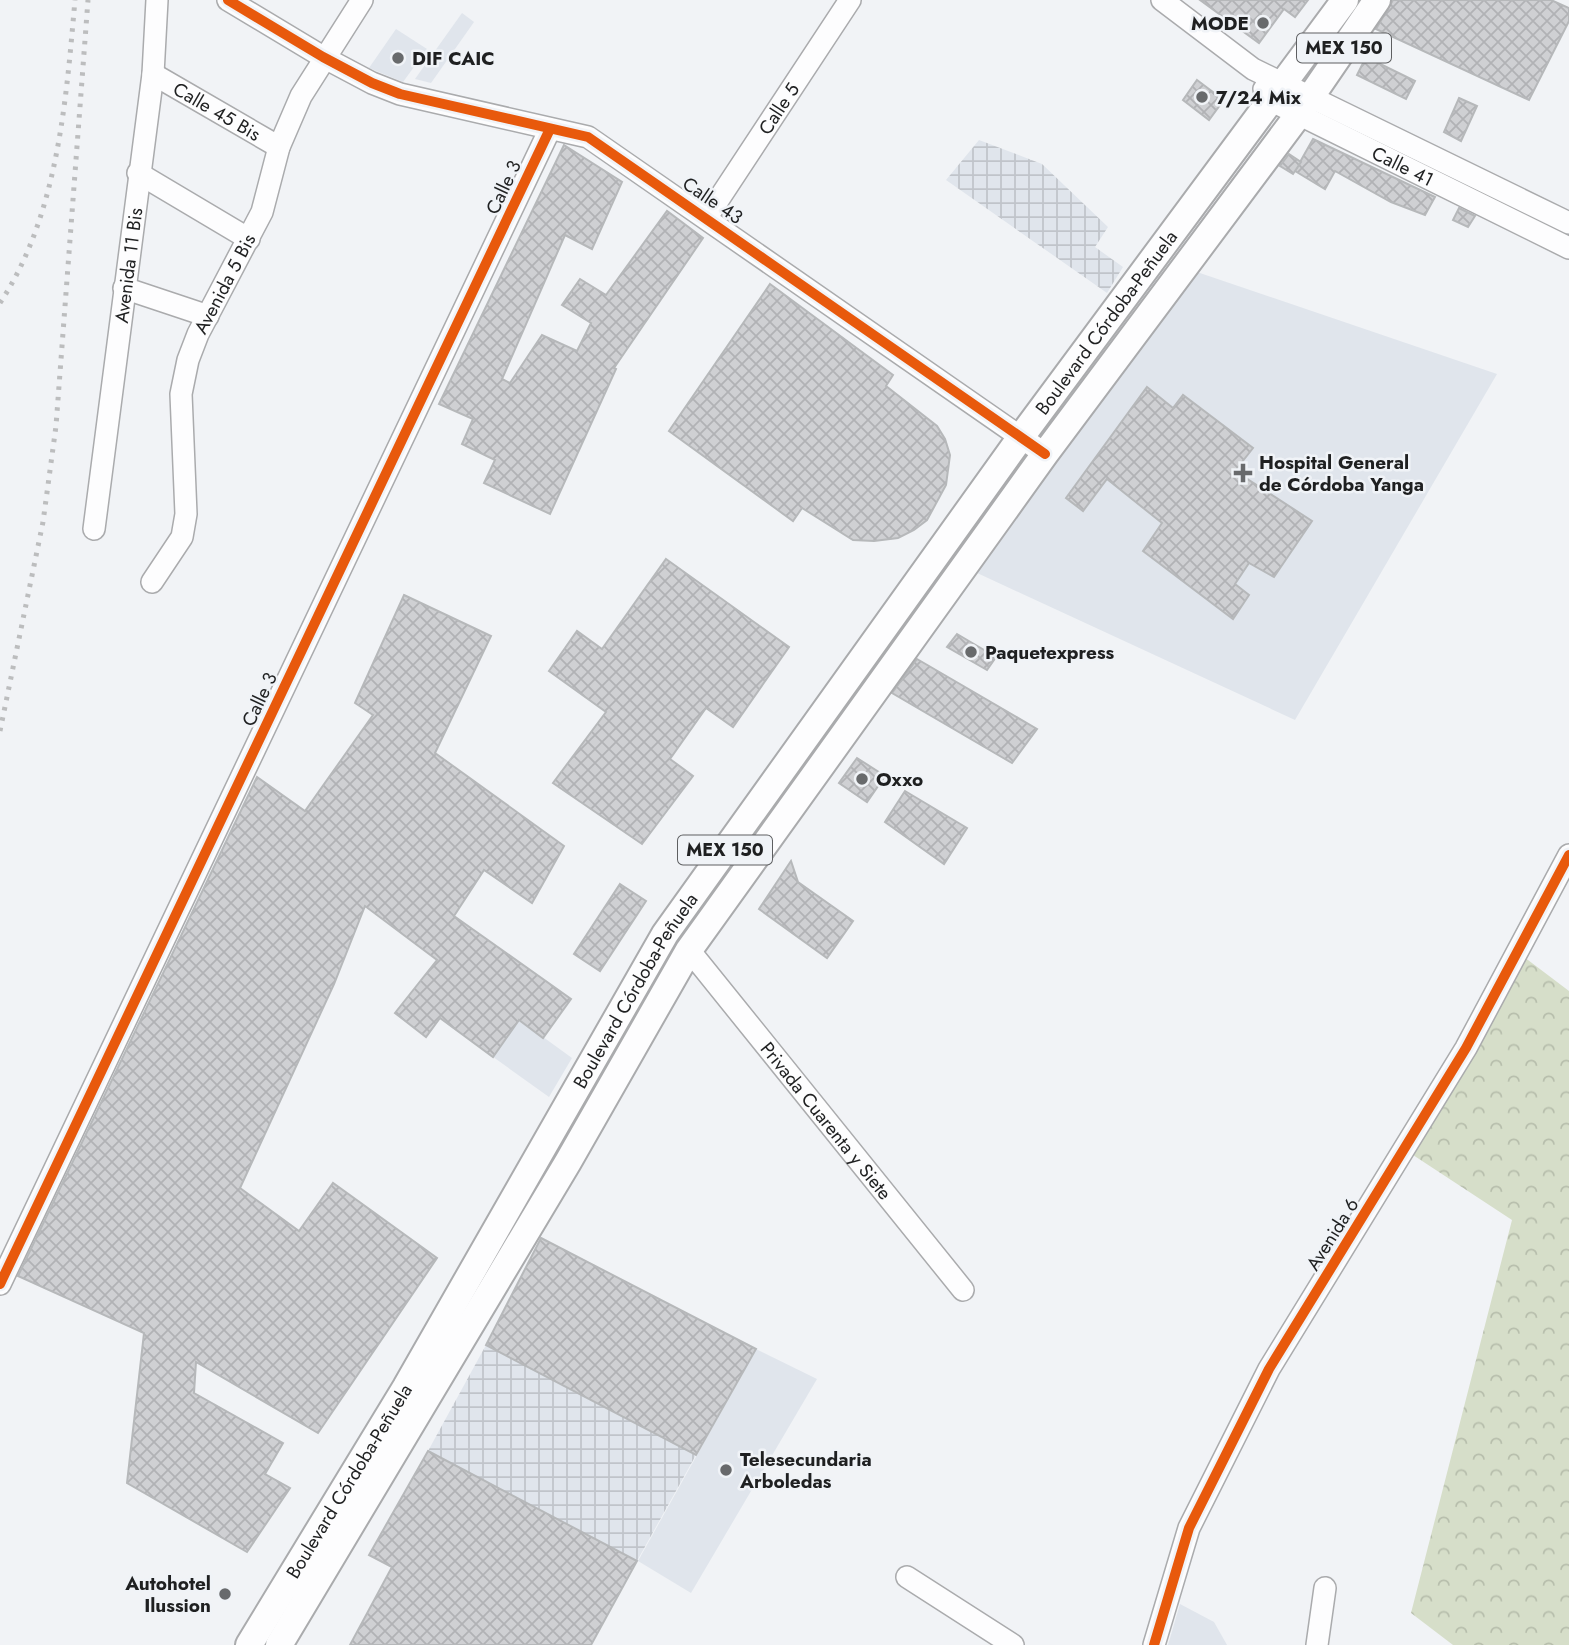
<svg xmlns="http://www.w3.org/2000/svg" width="1569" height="1645" viewBox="0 0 1569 1645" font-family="Jost,sans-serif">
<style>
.built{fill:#e0e5ec}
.industrial{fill:url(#industrial-grid)}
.forest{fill:url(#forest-crowns)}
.building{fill:url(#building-cross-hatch);stroke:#b6b8ba;stroke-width:2}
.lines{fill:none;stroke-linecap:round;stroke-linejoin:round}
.minor-casing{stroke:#aaabad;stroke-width:24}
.major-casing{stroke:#aaabad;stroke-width:30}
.minor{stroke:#fdfdfe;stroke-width:21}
.major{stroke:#fdfdfe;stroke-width:26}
.rail{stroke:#bcbdbe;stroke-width:5;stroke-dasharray:3.5 7;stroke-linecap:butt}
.cycleway-casing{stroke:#f0f3f7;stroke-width:15}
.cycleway{stroke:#e8590c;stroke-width:10}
.poi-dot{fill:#686a6c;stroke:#f0f3f7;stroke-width:2.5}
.labels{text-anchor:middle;stroke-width:5;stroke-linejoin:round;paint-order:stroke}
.shield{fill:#f0f3f7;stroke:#5e5f61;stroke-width:2}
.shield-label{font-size:18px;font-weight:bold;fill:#1f2021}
.poi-label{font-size:19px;font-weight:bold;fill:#1f2021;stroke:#f0f3f7;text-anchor:start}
.street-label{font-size:19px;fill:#1f2021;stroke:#f0f3f7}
</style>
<defs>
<pattern id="industrial-grid" width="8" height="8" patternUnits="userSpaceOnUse" patternTransform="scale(1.75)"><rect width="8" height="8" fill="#e0e5ec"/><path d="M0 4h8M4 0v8" fill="none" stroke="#c0c4ca"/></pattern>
<pattern id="forest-crowns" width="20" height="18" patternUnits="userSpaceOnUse" patternTransform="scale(1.75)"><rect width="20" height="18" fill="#d6dec9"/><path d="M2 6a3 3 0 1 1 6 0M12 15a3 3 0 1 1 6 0" fill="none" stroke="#b7beac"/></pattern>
<pattern id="building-cross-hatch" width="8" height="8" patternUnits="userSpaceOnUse" patternTransform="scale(1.75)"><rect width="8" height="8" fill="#cfd0d3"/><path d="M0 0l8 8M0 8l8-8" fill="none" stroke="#b1b2b5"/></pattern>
</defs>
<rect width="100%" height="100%" fill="#f1f3f6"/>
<g class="built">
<path d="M462,13L474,22L431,83L415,79Z"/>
<path d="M396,29L427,49L403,82L369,68Z"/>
<path d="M1194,271L1497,374L1295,720L975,572Z"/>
<path d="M437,960L572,1058L549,1097L440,1019L426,1037L395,1013Z"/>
<path d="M756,1349L817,1379L691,1593L638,1561Z"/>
<path d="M1180,1604L1214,1622L1227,1645H1168Z"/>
</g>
<g class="industrial">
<path d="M979,140L1042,164L1108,227L1095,247L1123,267L1107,293L946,180Z"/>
<path d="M486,1345L696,1455L637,1561L428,1451Z"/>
</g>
<path class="forest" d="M1524,957L1569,991V1645H1453L1411,1613L1512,1220L1413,1155Z"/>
<g class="building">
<path d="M1200,0H1308L1295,17L1284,9L1259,43Z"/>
<path d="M1393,0H1551L1569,8V21L1529,100L1376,29Z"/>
<path d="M1366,57L1415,81L1406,99L1357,75Z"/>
<path d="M1197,80L1217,95L1220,105L1209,120L1183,100Z"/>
<path d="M1459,98L1477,106L1461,141L1444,132Z"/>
<path d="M1313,139L1435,197L1425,215L1391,202L1335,171L1325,189L1295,171Z"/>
<path d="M564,145L622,182L592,249L565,235L502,379L510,383L542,335L577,351L591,323L562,305L580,279L606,295L667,211L703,238L614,368L616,369L550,514L484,483L495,460L462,444L473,419L439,404Z"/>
<path d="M1289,154L1301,162L1293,174L1280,166Z"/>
<path d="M1459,208L1475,216L1468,227L1453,220Z"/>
<path d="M770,284L893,375L886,386L937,426L945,439L950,455L946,485L927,520L914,530L898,538L874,541L853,540L802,508L793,521L669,431Z"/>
<path d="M1147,387L1173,408L1183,395L1253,448L1235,471L1312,521L1274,577L1249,563L1235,584L1249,595L1233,619L1143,551L1162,523L1107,479L1083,511L1066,498Z"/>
<path d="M666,559L789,647L733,727L706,708L670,759L693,776L642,844L553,783L606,712L549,671L577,631L602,649Z"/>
<path d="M404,595L491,636L435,753L564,846L532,903L484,870L454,916L571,999L543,1038L519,1020L493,1057L440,1018L426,1037L395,1013L437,960L365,906L334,984L240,1188L299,1231L333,1183L437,1258L318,1433L196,1362L194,1393L283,1443L265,1474L290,1488L247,1552L127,1483L144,1333L18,1276L257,777L305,811L373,715L355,703Z"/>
<path d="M957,634L996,657L987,670L947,647Z"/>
<path d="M917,659L1037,729L1012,763L892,693Z"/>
<path d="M857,758L885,776L867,802L839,783Z"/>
<path d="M905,791L967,828L944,864L885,822Z"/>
<path d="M791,861L798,882L853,921L827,958L759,909Z"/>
<path d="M620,884L646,901L600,971L574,954Z"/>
<path d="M541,1238L756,1349L696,1455L486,1345Z"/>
<path d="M428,1451L637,1561L591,1645H350L392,1567L369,1555Z"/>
</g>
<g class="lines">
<defs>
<g id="minor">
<path d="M228,0L323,57L372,83L400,94L588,137L1045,454"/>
<path d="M1162,0L1253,69L1569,223"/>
<path id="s1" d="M153,74L279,147"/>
<path id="s2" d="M1264,89L1270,100L1569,248"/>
<path d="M138,173L249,239"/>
<path id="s3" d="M707,217L850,0"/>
<path d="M124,288L208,316"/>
<path id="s4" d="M94,529L153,74L157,0"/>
<path id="s5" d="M152,582L182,537L186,514L181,394L188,360L198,334L262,212L279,147L301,96L362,0"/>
<path id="s6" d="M689,950L963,1290"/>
<path d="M0,1284L550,129"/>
<path d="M907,1577L1013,1645"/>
<path d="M1154,1645L1189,1528L1269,1369L1466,1048L1569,855"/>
<path d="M1317,1645L1325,1588"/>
</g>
<g id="major">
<path id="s7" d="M249,1645L406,1387L665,934L1021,437L1345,0"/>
<path d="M279,1645L568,1162L689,950L1045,454L1299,114L1377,0"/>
</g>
</defs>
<use href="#minor" class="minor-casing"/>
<use href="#major" class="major-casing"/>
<use href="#minor" class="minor"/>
<use href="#major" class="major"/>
<g class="rail">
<path d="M0,303C58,215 66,101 75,0"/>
<path d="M0,731L43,522L56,426L88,0"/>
</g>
<defs>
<g id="cycleway">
<path d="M228,0L323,57L372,83L400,94L588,137L1045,454"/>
<path d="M0,1284L550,129"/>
<path d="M1154,1645L1189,1528L1269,1369L1466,1048L1569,855"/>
</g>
</defs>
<use href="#cycleway" class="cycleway-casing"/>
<use href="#cycleway" class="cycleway"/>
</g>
<g class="poi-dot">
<circle cx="1263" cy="23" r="7"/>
<circle cx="398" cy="58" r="7"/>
<circle cx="1202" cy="97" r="7"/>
<path d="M1239.5 462.5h7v7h7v7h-7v7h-7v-7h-7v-7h7z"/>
<circle cx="971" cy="652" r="7"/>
<circle cx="862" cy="779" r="7"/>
<circle cx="726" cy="1470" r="7"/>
<circle cx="225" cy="1594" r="7"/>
</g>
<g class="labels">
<g class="shield">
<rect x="1297" y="33.5" width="94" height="29" rx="5"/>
<rect x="678" y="835.5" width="94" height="29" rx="5"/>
</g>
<g class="shield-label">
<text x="1344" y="54">MEX 150</text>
<text x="725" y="856">MEX 150</text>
</g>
<g class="poi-label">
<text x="1249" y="30" text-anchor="end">MODE</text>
<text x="412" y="65">DIF CAIC</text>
<text x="1216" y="104">7/24 Mix</text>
<text x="1259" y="469">Hospital General<tspan x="1259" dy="22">de Córdoba Yanga</tspan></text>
<text x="985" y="659">Paquetexpress</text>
<text x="876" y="786">Oxxo</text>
<text x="740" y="1466">Telesecundaria<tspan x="740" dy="22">Arboledas</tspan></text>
<text x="211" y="1590" text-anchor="end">Autohotel<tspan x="211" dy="22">Ilussion</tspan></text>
</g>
<g class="street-label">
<text dy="7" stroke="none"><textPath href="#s3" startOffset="130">Calle 5</textPath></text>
<text dy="7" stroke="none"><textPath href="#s1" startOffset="74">Calle 45 Bis</textPath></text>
<text dy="7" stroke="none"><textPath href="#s2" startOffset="161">Calle 41</textPath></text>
<text transform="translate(503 187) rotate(-65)" y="7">Calle 3</text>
<text transform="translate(713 200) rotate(34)" y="7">Calle 43</text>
<text dy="7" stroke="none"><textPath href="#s4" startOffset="266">Avenida 11 Bis</textPath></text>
<text dy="7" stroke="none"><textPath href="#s5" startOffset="317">Avenida 5 Bis</textPath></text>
<text dy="7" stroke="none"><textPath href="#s7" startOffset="1578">Boulevard Córdoba-Peñuela</textPath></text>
<text transform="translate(259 699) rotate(-65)" y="7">Calle 3</text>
<text dy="7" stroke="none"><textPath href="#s7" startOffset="760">Boulevard Córdoba-Peñuela</textPath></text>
<text dy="7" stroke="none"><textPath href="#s6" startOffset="219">Privada Cuarenta y Siete</textPath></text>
<text transform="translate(1332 1234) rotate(-58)" y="7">Avenida 6</text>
<text dy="7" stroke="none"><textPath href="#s7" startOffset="192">Boulevard Córdoba-Peñuela</textPath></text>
</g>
</g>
</svg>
